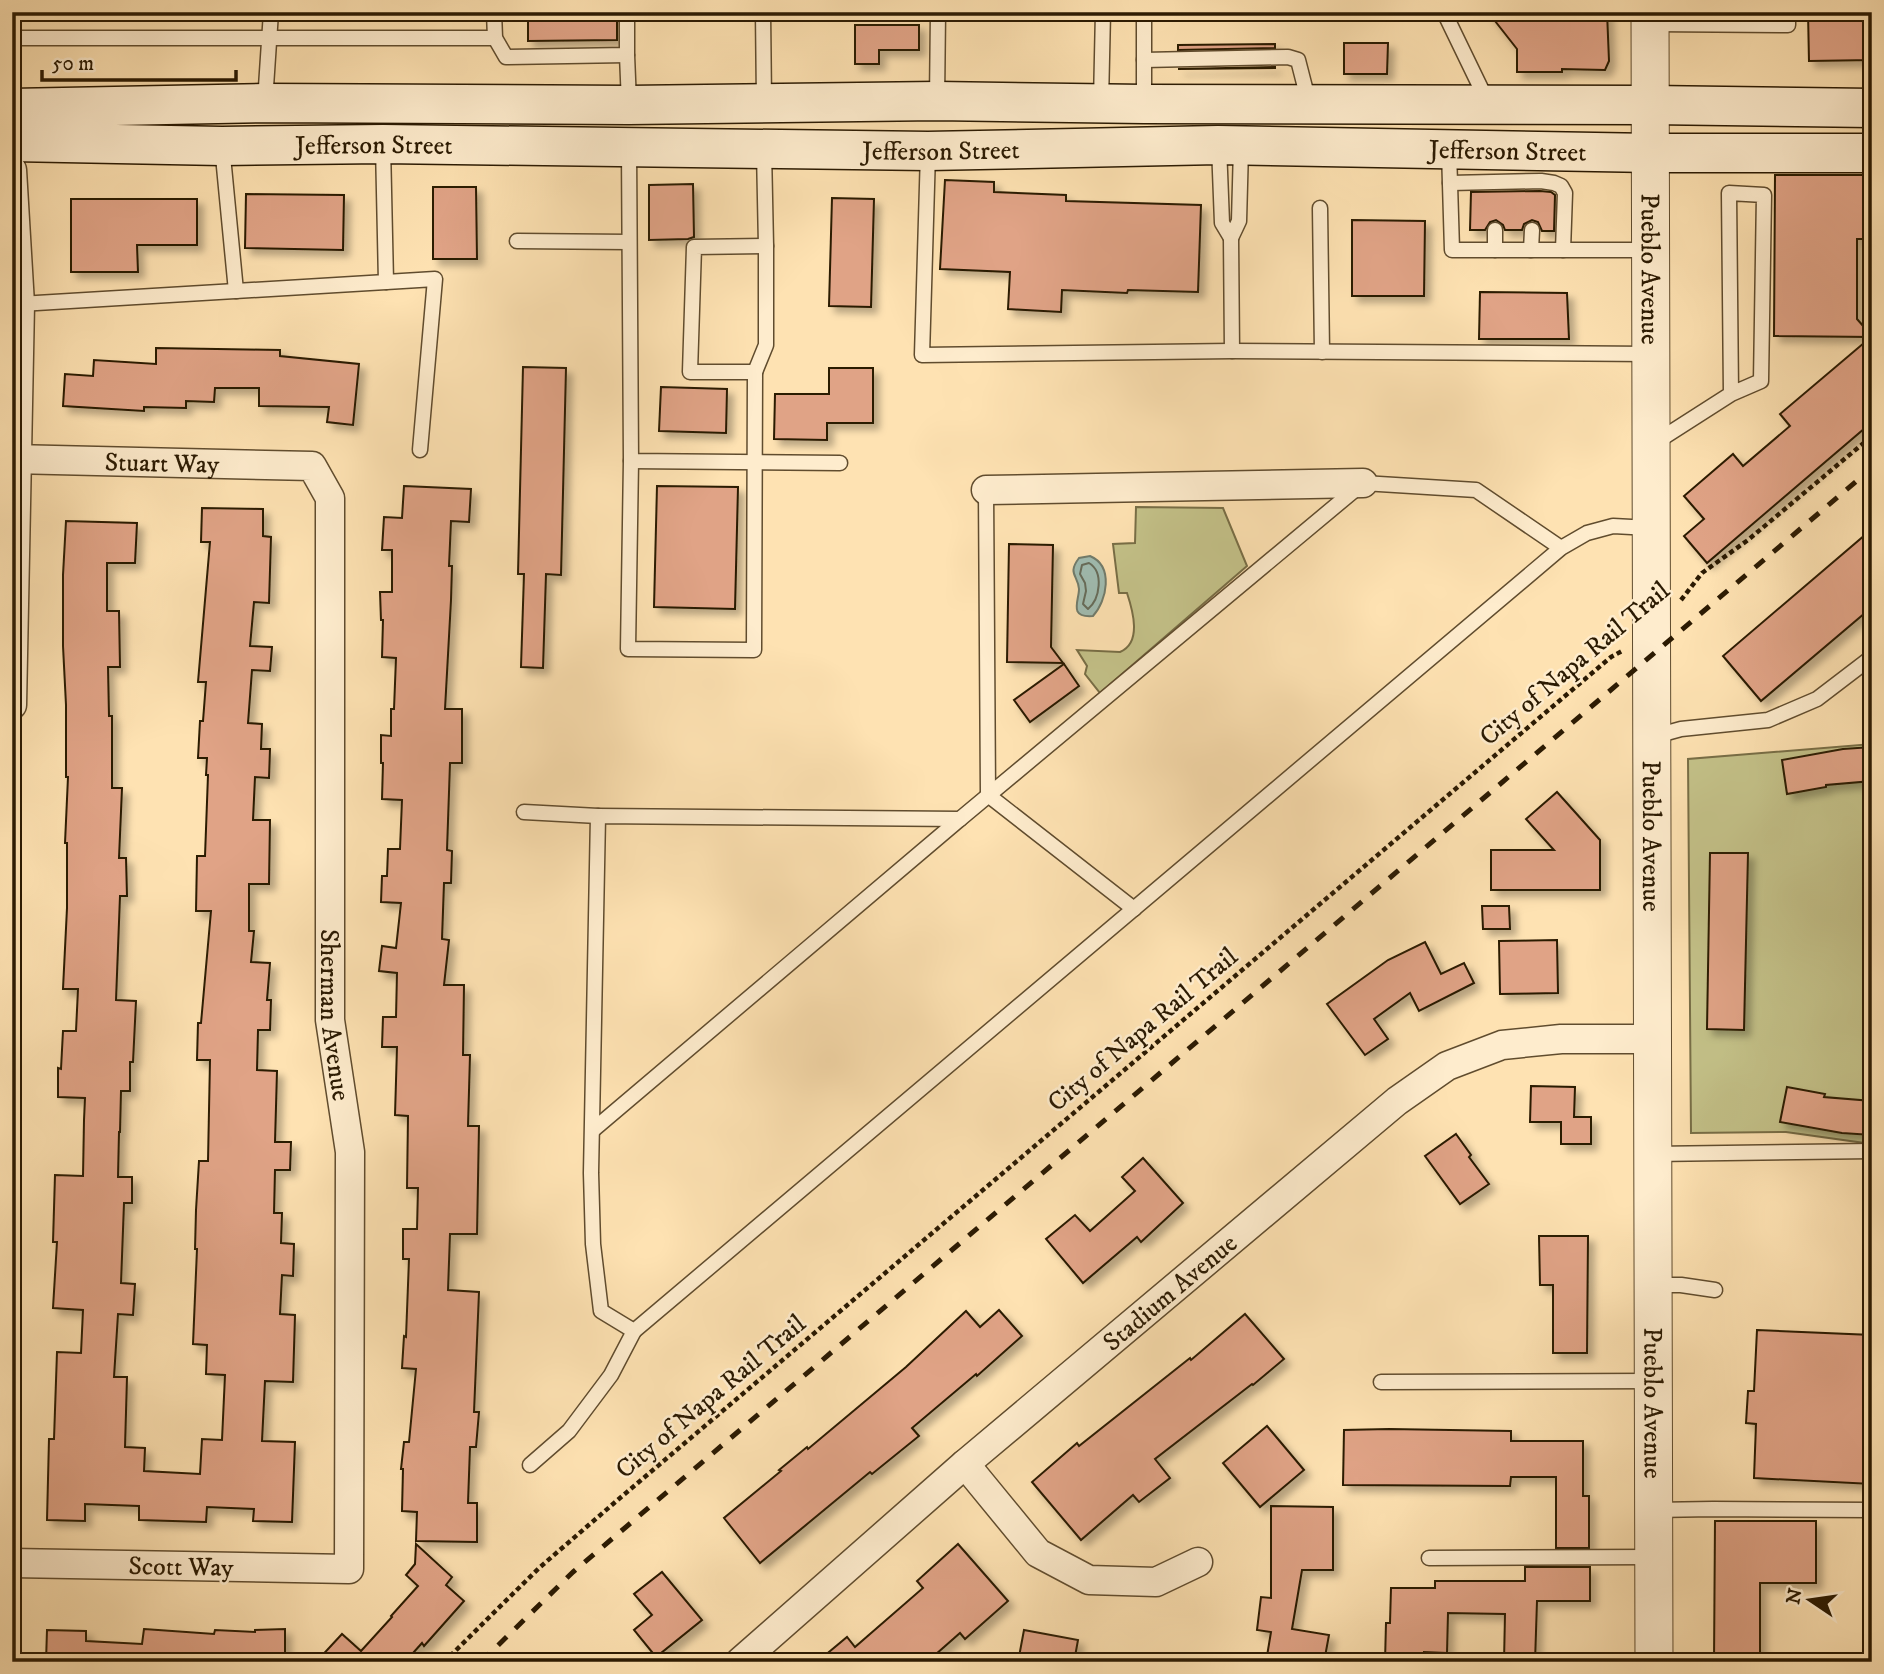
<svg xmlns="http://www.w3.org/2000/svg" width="1884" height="1674" viewBox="0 0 1884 1674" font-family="'IM FELL DW Pica',serif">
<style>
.green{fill:#c4c289;stroke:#786e46;stroke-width:2}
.water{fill:#a0bdb2;stroke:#717c6c;stroke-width:2}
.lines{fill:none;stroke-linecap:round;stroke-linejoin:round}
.shore{stroke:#666c5a;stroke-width:2}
.building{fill:#e0a386;stroke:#2b1a02;stroke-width:2;filter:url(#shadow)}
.service-casing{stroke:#604c2e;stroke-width:17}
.minor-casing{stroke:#604c2e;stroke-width:31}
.tertiary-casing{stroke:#604c2e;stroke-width:39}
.secondary-casing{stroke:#2b1a02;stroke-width:41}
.path{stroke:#2b1a02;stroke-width:4.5;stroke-dasharray:5 3.5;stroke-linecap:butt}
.service{stroke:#feeccd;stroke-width:14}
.minor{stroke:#feeccd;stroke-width:28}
.tertiary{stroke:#feeccd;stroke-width:37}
.secondary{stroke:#feeccd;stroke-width:38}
.rail{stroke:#2b1a02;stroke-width:5;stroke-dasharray:12 12;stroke-linecap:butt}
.labels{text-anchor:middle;stroke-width:5;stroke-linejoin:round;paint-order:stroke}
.street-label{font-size:26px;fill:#2b1a02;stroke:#feeccd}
</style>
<defs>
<filter id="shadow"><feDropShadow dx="6" dy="6" stdDeviation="3.5" flood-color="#0004"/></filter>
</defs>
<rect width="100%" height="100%" fill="#fee2b2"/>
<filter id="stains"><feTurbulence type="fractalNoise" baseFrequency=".00286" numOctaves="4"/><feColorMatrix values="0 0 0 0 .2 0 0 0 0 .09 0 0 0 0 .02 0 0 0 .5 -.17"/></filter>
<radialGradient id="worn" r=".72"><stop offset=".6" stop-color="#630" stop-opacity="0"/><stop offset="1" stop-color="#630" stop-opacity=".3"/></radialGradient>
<g class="green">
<path d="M1136,507L1223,508L1247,566L1100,693L1085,674L1087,666L1077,650L1120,652C1142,643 1133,611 1127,593H1119L1113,544L1135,543Z"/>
<path d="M1872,744V1144L1786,1132L1691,1133L1688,759Z"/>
</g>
<path class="water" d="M1090,556C1114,566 1107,601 1093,616C1068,618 1079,601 1079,589C1078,575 1067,574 1079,558Z"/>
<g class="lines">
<path class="shore" d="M1089,563C1104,572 1100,599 1088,609L1083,604L1086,591L1085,583L1080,574L1082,565Z"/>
</g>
<g class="building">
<path d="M528,12H617V40L528,41Z"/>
<path d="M1488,12H1607L1609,61L1605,70L1562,69V72H1517V49Z"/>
<path d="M1808,12H1872V60L1809,61Z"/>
<path d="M855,25H919V50H879V64H855Z"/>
<path d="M1344,43H1388L1387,74H1344Z"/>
<path d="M1275,44V48L1178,50V45Z"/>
<path d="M1275,67V68L1178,69Z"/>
<path d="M1775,175H1867L1866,239H1857V319L1872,336V422L1707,563L1684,536L1704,519L1684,496L1733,454L1743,466L1790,426L1780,414L1871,337L1774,336Z"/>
<path d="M945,180L994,182V192L1066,195V201L1201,205L1198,292L1128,290L1127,293L1062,290L1061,312L1008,309L1010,272L940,269Z"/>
<path d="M693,184L694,237L688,239L649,240V185Z"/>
<path d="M433,187H476L477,259H433Z"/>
<path d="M1540,191L1551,192L1555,195L1554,231H1542L1538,222L1532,220L1524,224L1522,230H1505L1503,225L1496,220L1490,222L1485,230H1470L1471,192Z"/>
<path d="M246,194L344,195L343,250L245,248Z"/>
<path d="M832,198L874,199L871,307L829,306Z"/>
<path d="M71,199H197V245H137L138,272H71Z"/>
<path d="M1352,220L1425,221L1424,296H1352Z"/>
<path d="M1480,292L1567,293L1569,339H1479Z"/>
<path d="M156,348L280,350V356L359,364L353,425L327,422L329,407L259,406V388H215L214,402L186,401V408L144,407V411L63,406L65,374L93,376L94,360L156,364Z"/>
<path d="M523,367L566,368L561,575L546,574L543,668L521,667L524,574H518Z"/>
<path d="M829,368H873V423H827V440L774,439L775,394H829Z"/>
<path d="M661,387L727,389L726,433L659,431Z"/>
<path d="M404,486L471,489L469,522L451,521L449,566H452L451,600L445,709H462V763H450L447,850L452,851L451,883H444L442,939L449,940L444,985H464L463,1055H470L468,1126H479L477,1234H450L448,1290L479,1292L474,1412H479L476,1447H470L468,1503H477V1542L416,1541L417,1512L402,1511L403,1469H401L404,1442H409L416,1369L402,1368L404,1336L406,1337L409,1259H403V1229H417L418,1188H407L408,1116L395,1115L397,1047H382L383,1017H396L397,973L379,971L382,946L396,948L401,903L381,902L382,876H387L388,849H400L402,800L382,799L383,763H381V735L391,736V709H394L396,658L382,657L383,620H381L380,592H392V550H382L384,517L402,518Z"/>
<path d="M657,486L738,487L735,609L654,607Z"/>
<path d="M202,508L263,509V536L271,537L269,603L254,602L250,646L272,647L270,671L252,670L248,723L262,724L261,749H270L269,778L255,777L253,820H270L269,884H249V931H254L251,962L270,963L267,1000H271L270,1030H258L257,1070L277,1071L275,1142H291L290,1170H275L274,1213H282L281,1243L294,1244L293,1276L282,1275L280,1314L295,1315L293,1382L265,1381L262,1441L295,1442L292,1522L253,1521L254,1509L207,1507L206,1522L139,1520V1506L85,1504V1521L47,1520L49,1439H54L57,1352L81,1353L83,1310L53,1308L57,1242H53L55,1175L83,1176L84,1120L85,1098L58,1097V1068L61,1069L63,1031H76L78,989H63L67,908V843H65L68,777H66V705L63,646V575L66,521L137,523L135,563H107V611H119L120,667H108L109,716H112V788H122L119,858H126L127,896H120L116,1000L136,1001L133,1062H130V1091H121L120,1132H119L118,1177H132V1203H124L121,1283L135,1284L133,1315L118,1314L114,1377H127L125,1447L145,1448L144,1471L200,1474L202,1439L222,1440L225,1375L206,1374L207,1345L193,1344L197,1249H195L196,1210L199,1161H208L210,1060H197L198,1023H201L211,911H196L197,856H205L208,775H206L207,758H198L200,721H203L206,682H198L210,542H201Z"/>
<path d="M1872,529V607L1761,701L1723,656Z"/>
<path d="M1009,544L1053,545L1051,647L1063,663L1007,662Z"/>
<path d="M1064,664L1079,686L1030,722L1014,700Z"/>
<path d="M1872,747V781L1826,785V787L1787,794L1782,760L1843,749Z"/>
<path d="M1557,792L1600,840V890H1491V850H1554L1526,819Z"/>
<path d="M1710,853H1748L1744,1030L1707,1029Z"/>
<path d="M1482,906H1509L1510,929H1483Z"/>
<path d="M1557,940L1558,993L1500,994L1499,941Z"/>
<path d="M1425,942L1441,974L1464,963L1474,983L1419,1011L1410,993L1374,1019L1388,1039L1365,1055L1327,1004L1388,960Z"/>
<path d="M1531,1086L1575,1087L1574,1117H1591V1144H1561V1122H1530Z"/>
<path d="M1787,1087L1825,1094L1824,1097L1872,1101V1135L1842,1133L1780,1122Z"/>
<path d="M1456,1134L1471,1155L1469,1157L1489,1184L1460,1204L1425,1156Z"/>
<path d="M1143,1158L1183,1203L1141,1242L1137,1237L1083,1283L1046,1239L1075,1215L1090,1231L1135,1191L1122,1177Z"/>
<path d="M1539,1236H1588L1587,1353H1553V1285H1540Z"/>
<path d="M999,1310L1022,1336L977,1376L976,1374L912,1428L919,1436L872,1474L870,1472L760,1563L724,1518L781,1471L779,1470L807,1447L808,1449L906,1367L966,1311L980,1327Z"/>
<path d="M1245,1314L1284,1359L1253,1385L1252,1384L1155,1459L1170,1478L1139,1502L1133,1495L1081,1540L1032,1482L1077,1443L1079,1446L1190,1358L1191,1360Z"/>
<path d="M1757,1330L1872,1335V1484L1754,1478L1756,1424L1746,1423L1748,1391H1754Z"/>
<path d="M1267,1426L1304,1470L1260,1507L1223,1463Z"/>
<path d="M1389,1429L1511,1431V1441H1583V1496H1589V1548H1556V1477H1511L1510,1486L1343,1485L1344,1430Z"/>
<path d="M1271,1506L1333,1507V1570H1302L1292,1629L1329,1635L1324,1662H1266L1271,1632L1257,1630L1261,1597L1271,1598Z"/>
<path d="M1715,1521H1816V1583H1760V1662H1714Z"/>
<path d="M416,1544L452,1577L446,1585L464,1601L424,1646L422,1643L405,1662H316L342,1634L361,1651L392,1617L391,1616L418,1586L406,1575L415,1564Z"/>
<path d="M958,1544L1008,1601L965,1639L960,1633L927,1662H817L847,1637L855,1647L923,1588L917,1581Z"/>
<path d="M1525,1567H1590V1601H1537L1535,1662H1504L1505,1614L1448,1613L1447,1653L1424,1652V1662H1385L1386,1623H1390L1391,1588H1435V1581H1525Z"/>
<path d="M662,1572L702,1620L656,1657L634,1630L652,1615L634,1594Z"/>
<path d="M144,1629L214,1634L215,1630L255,1632V1630L285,1629V1662H46L47,1630L86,1631V1641L142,1644Z"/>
<path d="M1024,1630L1078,1640L1074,1662H1018Z"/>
</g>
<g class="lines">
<defs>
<g id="service">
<path d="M494,12L495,38L506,57L627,55V12"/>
<path d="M763,12L764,102"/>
<path d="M1144,12V102"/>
<path d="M1444,12L1488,103"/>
<path d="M1652,24L1788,25V12"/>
<path d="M12,38H495"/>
<path d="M627,55L629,103"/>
<path d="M1144,60L1288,57L1298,60L1309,103"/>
<path d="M937,100L938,12"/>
<path d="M265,102L271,12"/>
<path d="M1101,102L1103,12"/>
<path d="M222,146L236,291"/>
<path d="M1219,146L1222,223L1231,238L1239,221L1241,148"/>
<path d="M629,149L631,461L840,463"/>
<path d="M1449,151L1452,250H1650"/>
<path d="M928,152L922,355L1232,351L1650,354"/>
<path d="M1450,183L1541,181L1554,183L1561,186L1565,193L1563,250"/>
<path d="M1320,208L1322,352"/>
<path d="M1231,238L1232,351"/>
<path d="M517,241L629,242"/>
<path d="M1495,250V230"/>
<path d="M1531,250L1532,230"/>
<path d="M386,282L435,279L420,450"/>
<path d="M15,303L20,304L386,282L383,146"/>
<path d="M755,372L766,345V246L764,151"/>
<path d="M1656,442L1731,394L1729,193L1764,195L1761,381L1731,394"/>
<path d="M631,461L628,649L754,650L755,372H690L694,247L766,246"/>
<path d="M986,490L988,795L1134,909"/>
<path d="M1561,548L1476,490L1363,483L960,819L598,816L591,1173L593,1244L601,1311L634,1331L1561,548L1587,533L1613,526L1650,528"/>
<path d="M1652,737L1681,729L1768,720L1817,699L1872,657"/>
<path d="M524,812L598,816"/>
<path d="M593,1130L960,819"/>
<path d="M1653,1154L1872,1151"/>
<path d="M1654,1285H1681L1715,1290"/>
<path d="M1381,1382L1652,1381"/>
<path d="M530,1465L569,1431L611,1375L634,1331"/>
<path d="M1654,1510L1713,1509L1872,1510"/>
<path d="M1429,1558L1652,1557"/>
</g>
<g id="minor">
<path d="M12,170L20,304L12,705"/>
<path id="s1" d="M12,459L312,466L330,498V1020L350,1152L349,1569L12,1563"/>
<path d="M986,490L1363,483"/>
<path d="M965,1464L1038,1553L1089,1580L1156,1582L1198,1562"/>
<path id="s2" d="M740,1662L965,1464L1397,1101L1447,1066L1502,1045L1561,1039H1652"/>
</g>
<g id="tertiary">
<path id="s3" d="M1650,12L1654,1662"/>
</g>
<g id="secondary">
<path d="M12,108L265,103L629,105L937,101L1144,104L1651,105L1872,108"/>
<path id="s4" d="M12,142L222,146L383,144L928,151L1218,145L1652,153H1872"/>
</g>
</defs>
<use href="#service" class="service-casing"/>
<use href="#minor" class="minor-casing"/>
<use href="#tertiary" class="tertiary-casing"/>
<use href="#secondary" class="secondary-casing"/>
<g class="path">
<path d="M1681,600L1702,573L1748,540L1872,436"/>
<path d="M444,1662L539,1568L620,1498L1611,657L1622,651"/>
</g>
<use href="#service" class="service"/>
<use href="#minor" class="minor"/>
<use href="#tertiary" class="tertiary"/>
<use href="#secondary" class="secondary"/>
<path class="rail" d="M481,1662L573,1572L1872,468"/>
</g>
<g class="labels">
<g class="street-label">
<text dy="9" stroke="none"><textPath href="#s4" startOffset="362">Jefferson Street</textPath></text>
<text dy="9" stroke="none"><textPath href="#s4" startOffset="929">Jefferson Street</textPath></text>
<text dy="9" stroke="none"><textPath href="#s4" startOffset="1496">Jefferson Street</textPath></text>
<text dy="9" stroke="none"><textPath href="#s3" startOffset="257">Pueblo Avenue</textPath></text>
<text dy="9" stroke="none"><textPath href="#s1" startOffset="150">Stuart Way</textPath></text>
<text transform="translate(1574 663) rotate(-40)" y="9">City of Napa Rail Trail</text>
<text dy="9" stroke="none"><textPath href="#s3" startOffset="824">Pueblo Avenue</textPath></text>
<text dy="9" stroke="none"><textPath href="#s1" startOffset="854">Sherman Avenue</textPath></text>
<text transform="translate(1142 1029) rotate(-40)" y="9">City of Napa Rail Trail</text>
<text dy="9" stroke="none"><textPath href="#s2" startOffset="567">Stadium Avenue</textPath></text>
<text transform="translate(710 1396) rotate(-40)" y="9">City of Napa Rail Trail</text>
<text dy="9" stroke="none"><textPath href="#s3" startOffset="1391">Pueblo Avenue</textPath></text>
<text transform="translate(181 1566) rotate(1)" y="9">Scott Way</text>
</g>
</g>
<rect width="1884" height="1674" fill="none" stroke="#fee2b2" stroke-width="42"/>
<rect x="14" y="14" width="1856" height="1646" fill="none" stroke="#2b1a02" stroke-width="3.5"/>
<rect x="21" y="21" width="1842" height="1632" fill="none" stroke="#2b1a02" stroke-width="2"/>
<g transform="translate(1810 1600) rotate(283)" stroke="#feeccd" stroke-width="5" paint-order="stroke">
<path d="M0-5L12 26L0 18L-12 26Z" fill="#2b1a02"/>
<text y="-10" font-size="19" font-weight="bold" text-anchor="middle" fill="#2b1a02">N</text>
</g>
<path d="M42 70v10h194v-10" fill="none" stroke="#2b1a02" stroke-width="3.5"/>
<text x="52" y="70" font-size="21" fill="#2b1a02" stroke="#feeccd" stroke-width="5" paint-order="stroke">50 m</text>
<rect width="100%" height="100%" filter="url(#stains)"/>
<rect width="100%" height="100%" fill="url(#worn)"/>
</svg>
